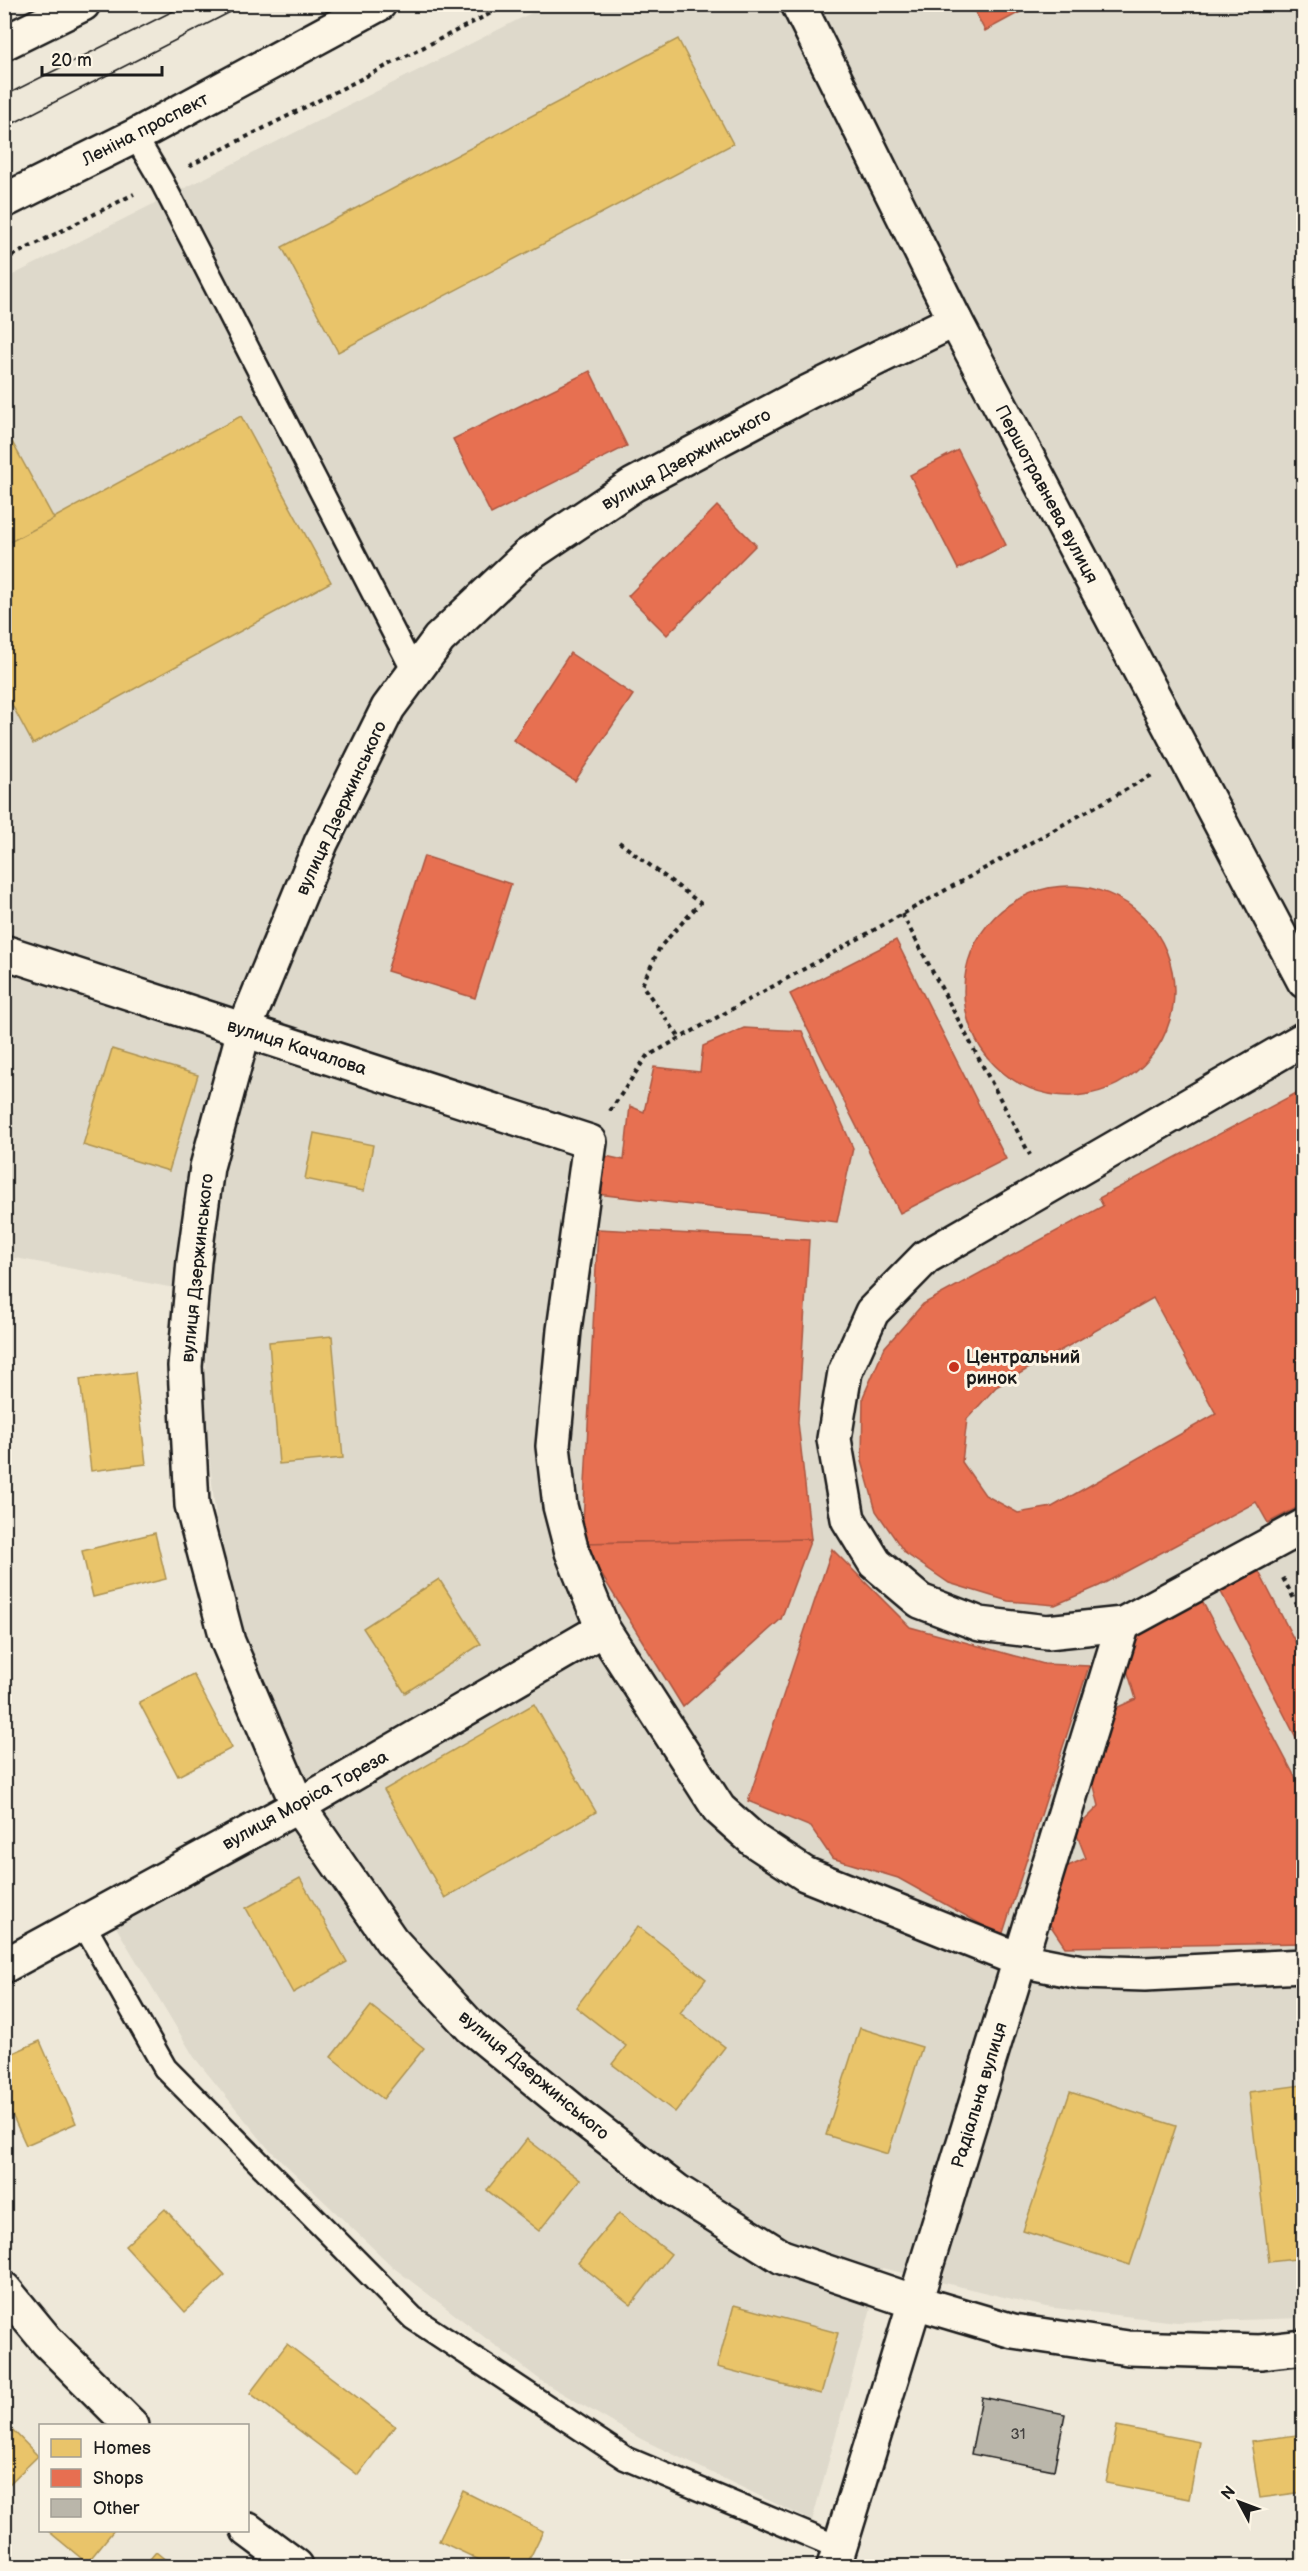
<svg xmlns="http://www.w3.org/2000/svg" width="1308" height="2571" viewBox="0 0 1308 2571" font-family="'Balsamiq Sans',sans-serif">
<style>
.built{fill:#ded9cb}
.homes{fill:#e9c46a;stroke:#ac9253;stroke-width:1.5}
.shops{fill:#e76f51;stroke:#aa5641;stroke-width:1.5;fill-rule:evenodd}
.building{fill:#bab6aa;stroke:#1c1c1c;stroke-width:1.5}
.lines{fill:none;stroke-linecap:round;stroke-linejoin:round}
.lane-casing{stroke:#1c1c1c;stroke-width:27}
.street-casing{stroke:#1c1c1c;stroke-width:38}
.secondary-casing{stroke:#1c1c1c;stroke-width:38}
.path{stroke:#1c1c1c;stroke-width:4;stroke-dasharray:4.5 4.5;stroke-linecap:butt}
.lane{stroke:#fcf5e5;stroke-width:22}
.street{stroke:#fcf5e5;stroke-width:33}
.secondary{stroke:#fcf5e5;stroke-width:33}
.tram{stroke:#1c1c1c;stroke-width:1.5}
.poi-dot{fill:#c8321e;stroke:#fcf5e5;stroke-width:2}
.labels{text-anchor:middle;stroke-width:6;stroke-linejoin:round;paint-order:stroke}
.number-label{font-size:15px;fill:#444240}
.street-label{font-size:18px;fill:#1c1c1c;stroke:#fcf5e5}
.poi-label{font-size:18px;font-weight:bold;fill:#1c1c1c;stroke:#fcf5e5;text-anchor:start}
</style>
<rect width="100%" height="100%" fill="#eee8d9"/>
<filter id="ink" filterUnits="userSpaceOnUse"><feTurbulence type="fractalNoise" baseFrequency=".0167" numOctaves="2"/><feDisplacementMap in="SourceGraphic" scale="12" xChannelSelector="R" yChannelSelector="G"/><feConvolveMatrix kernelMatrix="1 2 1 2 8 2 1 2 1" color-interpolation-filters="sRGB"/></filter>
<g filter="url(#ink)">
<path class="built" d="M547,5H1303V2318L1177,2322L1046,2307L882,2268L812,2521L641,2439L543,2382L394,2268L267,2147L194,2057L113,1922L321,1810L256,1671L218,1537L205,1418L206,1294L5,1256V279Z"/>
<g class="homes">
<path d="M678,39L733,144L338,352L282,247Z"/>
<path d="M241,416L331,582L33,744L4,690V545Z"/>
<path d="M4,427L54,519L4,545Z"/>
<path d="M112,1049L198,1075L169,1171L83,1145Z"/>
<path d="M314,1133L373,1145L364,1191L305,1179Z"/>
<path d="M332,1336L343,1458L279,1464L269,1342Z"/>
<path d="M135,1372L146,1464L91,1471L80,1379Z"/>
<path d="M155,1533L166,1579L93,1597L82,1551Z"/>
<path d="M439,1579L481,1644L405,1693L363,1628Z"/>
<path d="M193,1674L232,1748L178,1776L139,1702Z"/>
<path d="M534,1704L596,1812L445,1898L384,1790Z"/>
<path d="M300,1878L347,1962L293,1993L246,1908Z"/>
<path d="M638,1926L706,1979L680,2013L725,2047L675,2112L612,2064L626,2046L576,2007Z"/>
<path d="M371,2006L424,2048L383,2099L331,2057Z"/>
<path d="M860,2028L922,2047L888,2154L826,2135Z"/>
<path d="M40,2041L76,2123L26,2145L4,2097V2057Z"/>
<path d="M1302,2085L1304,2258L1269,2262L1249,2092Z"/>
<path d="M1070,2092L1176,2126L1130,2265L1023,2231Z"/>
<path d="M527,2139L580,2180L539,2231L487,2190Z"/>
<path d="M165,2209L225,2275L185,2312L125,2246Z"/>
<path d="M619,2213L671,2254L631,2305L578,2263Z"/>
<path d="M734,2305L838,2333L821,2394L717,2367Z"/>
<path d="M287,2344L395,2426L358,2475L250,2393Z"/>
<path d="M4,2421L38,2456L4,2489Z"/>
<path d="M1117,2426L1200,2442L1189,2499L1106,2483Z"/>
<path d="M1304,2434V2492L1260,2498L1251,2441Z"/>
<path d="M463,2491L543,2531L526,2566H492L439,2541Z"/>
<path d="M47,2530H114L87,2563Z"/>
<path d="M156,2552L173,2566H144Z"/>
</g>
<g class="shops">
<path d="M971,4H1035L985,31Z"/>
<path d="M590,371L627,446L491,514L453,439Z"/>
<path d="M958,450L1006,545L958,569L910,475Z"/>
<path d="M717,506L756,545L667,635L628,596Z"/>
<path d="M570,653L633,695L575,781L513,740Z"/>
<path d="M424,856L511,884L475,998L387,971Z"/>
<circle cx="1069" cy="991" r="105"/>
<path d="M896,940L1006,1159L900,1213L790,994Z"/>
<path d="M744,1028L802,1031L853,1148L837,1222L597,1194L605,1156L624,1160L630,1106L644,1112L654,1067L700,1072L703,1046Z"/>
<path d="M1302,1090L1304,1504L1268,1523L1256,1502L1099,1586L1055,1605L1008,1601L949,1583L905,1553L876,1511L862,1461L863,1397L885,1347L923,1304L1103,1206L1099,1198ZM1153,1298L1216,1414L1052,1507L1018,1513L985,1495L962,1462L967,1419L996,1387Z"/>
<path d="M598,1229L809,1240L798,1422L811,1539L582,1543Z"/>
<path d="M811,1539L781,1619L683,1707L582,1543Z"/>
<path d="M832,1549L910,1627L1044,1664L1089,1666L1002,1936L898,1878L832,1858L811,1827L748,1801Z"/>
<path d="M1258,1570L1304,1659V1753L1220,1590Z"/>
<path d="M1201,1599L1304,1794V1943L1065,1947L1044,1916L1059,1870L1086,1858L1075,1830L1099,1806L1090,1770L1109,1711L1136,1699L1127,1670L1139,1633Z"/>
</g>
<path class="building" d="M982,2397L1065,2414L1054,2470L971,2454Z"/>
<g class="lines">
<defs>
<g id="lane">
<path d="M135,136L161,180L414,672"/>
<path d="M83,1923L165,2068L413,2318L625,2458L840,2548"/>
</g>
<g id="street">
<path d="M955,320L808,392L633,485L527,556L439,639L388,708L321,843L244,1030L207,1167L194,1261L185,1366L192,1505L228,1642L298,1806L391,1940L471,2027L577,2114L677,2191L782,2257L915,2302L1013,2331L1128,2348L1260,2352L1304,2347"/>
<path d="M4,952L590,1142L564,1330L553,1446L560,1506L572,1552L603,1629L719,1809L755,1841L805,1874L1020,1960L1081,1972L1145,1974L1304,1966"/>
<path d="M1304,1039L926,1257L872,1312L845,1372L834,1439L848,1519L875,1563L920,1601L980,1624L1047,1632L1123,1624L1304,1526"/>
<path d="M4,1966L298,1806L603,1629"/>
<path d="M4,2289L47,2341L132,2426"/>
<path d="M248,2530L296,2566"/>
<path d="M834,2566L1123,1624"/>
</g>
<g id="secondary">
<path d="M798,4L955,320L1304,981"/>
<path d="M4,43L83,4"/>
<path d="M4,201L135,136L379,4"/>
</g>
</defs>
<use href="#lane" class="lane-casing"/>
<use href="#street" class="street-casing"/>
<use href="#secondary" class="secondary-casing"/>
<g class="path">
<path d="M189,166L509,4"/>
<path d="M4,260L134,194"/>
<path d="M619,842L700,903L660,947L642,985L680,1038"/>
<path d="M902,914L1030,1155"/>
<path d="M610,1111L646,1057L1154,774"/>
<path d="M1283,1578L1304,1618"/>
</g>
<use href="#lane" class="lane"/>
<use href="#street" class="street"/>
<use href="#secondary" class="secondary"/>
<g class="tram">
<path d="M4,96L187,4"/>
<path d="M4,128L246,4"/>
</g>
</g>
</g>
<circle class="poi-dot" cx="954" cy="1367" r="6"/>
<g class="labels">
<g class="number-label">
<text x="1018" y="2439">31</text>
</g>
<g class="street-label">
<text transform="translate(145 129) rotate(-27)" y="6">Леніна проспект</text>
<text transform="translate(686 459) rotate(-29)" y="6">вулиця Дзержинського</text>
<text transform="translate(1047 494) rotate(62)" y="6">Першотравнева вулиця</text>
<text transform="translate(341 808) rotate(-65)" y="6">вулиця Дзержинського</text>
<text transform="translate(297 1047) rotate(18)" y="6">вулиця Качалова</text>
<text transform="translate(197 1268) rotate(-84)" y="6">вулиця Дзержинського</text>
<text transform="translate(305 1800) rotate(-29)" y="6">вулиця Моріса Тореза</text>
<text transform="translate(534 2075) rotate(40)" y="6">вулиця Дзержинського</text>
<text transform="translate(979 2095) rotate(-73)" y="6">Радіальна вулиця</text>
</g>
<g class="poi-label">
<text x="966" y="1363">Центральний<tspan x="966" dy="21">ринок</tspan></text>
</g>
</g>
<rect width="1308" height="2571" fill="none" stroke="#fcf5e5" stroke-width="24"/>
<rect x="12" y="12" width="1284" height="2547" fill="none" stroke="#1c1c1c" stroke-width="2" filter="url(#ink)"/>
<rect x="39" y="2424" width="210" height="108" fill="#fcf5e5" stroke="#a29e95" stroke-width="1.5"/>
<rect x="51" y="2439" width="30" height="18" fill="#e9c46a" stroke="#a29e95" stroke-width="1.5"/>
<text x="93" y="2454" font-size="18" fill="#1c1c1c">Homes</text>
<rect x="51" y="2469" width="30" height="18" fill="#e76f51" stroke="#a29e95" stroke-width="1.5"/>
<text x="93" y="2484" font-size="18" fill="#1c1c1c">Shops</text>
<rect x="51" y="2499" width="30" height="18" fill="#bab6aa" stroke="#a29e95" stroke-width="1.5"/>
<text x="93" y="2514" font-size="18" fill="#1c1c1c">Other</text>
<g transform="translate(1239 2502) rotate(311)" stroke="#fcf5e5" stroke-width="4.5" paint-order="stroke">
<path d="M0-4.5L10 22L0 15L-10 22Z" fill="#1c1c1c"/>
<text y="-9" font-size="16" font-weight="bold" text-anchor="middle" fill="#1c1c1c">N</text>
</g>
<path d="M42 66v9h120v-9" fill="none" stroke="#1c1c1c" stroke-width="3"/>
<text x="51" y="66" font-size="18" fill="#1c1c1c" stroke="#fcf5e5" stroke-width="4.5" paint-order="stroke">20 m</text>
</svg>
